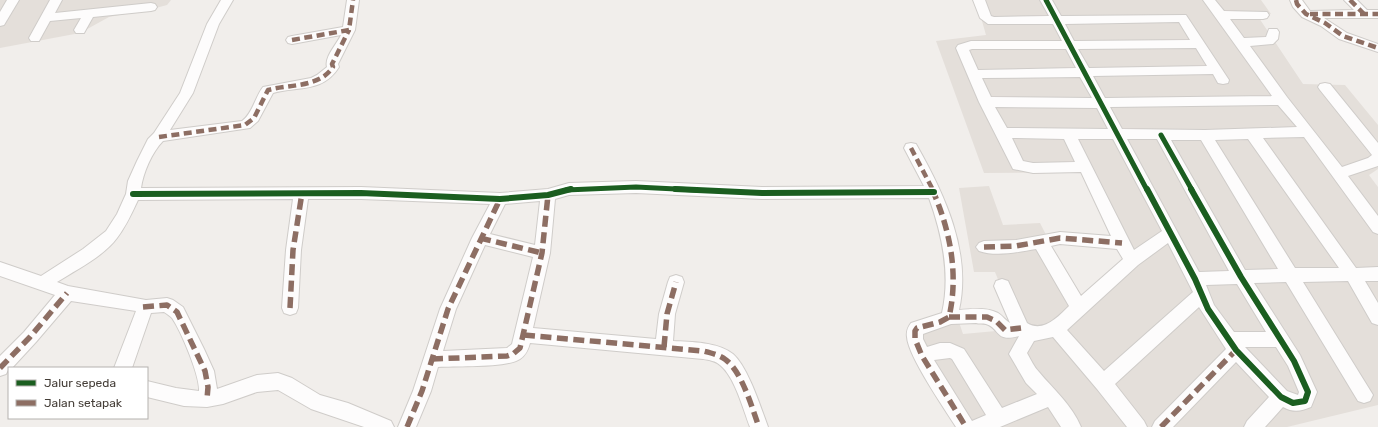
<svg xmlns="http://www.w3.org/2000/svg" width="1378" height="427" viewBox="0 0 1378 427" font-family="Rubik,sans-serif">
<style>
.residential{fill:#e4dfda}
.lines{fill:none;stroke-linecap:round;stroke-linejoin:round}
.street-casing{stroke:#cfccc9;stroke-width:2}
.street{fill:#fdfcfc;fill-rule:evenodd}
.quiet-far1{stroke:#8d6e63;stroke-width:4.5;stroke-dasharray:8 4.5;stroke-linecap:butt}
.quiet{stroke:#8d6e63;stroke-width:5.5;stroke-dasharray:11 5.5;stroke-linecap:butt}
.cycleway-far1-casing{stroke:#fff;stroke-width:7}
.cycleway-casing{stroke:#fff;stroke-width:9}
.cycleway-far1{stroke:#1b5e20;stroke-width:5}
.cycleway{stroke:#1b5e20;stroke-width:6}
</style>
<rect width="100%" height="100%" fill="#f1eeeb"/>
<g class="residential">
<path d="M0,0H171L167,5L152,9L109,17L80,33L0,48Z"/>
<path d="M976,0H1261L1271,14L1257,15L1303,84L1345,85L1378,125V169L1369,175L1378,187V405L1287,427H970L924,355L915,325L959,322L963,334L1018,329L995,272H974L959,188L989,186L1003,225L1040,223L1059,260L1083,298L1123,260L1085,172L984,173L936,41L986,35Z"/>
</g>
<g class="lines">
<defs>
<g id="street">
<path d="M7,0H19L4,25L0,26V12Z"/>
<path d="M50,0H62L55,13L151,3L155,4L157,7L155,10L151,11L93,17L84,33H76L74,30L81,18L50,21L39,41H31L29,38Z"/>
<path d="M221,0H233L219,24L193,93L170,130L242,121C253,113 255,97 263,87L311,78L317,75L327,67C324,57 337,44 341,35L292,44L288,43L286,40L288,37L292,36L343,27L347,0H359L355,30L338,64L339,67C323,93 298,86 273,93L258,121L250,128L163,141C152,152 143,173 141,188L361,187L500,193L548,189L569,183L636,181L762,187L924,186L904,148L906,144L911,143L916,144C944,193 972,252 959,310C972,309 986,307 998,313C1003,316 1006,321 1010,323L994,286L996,281L1002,279L1008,281L1027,323C1043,333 1058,317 1069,306L1036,249C1019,252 996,257 979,251L976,247L979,243L984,241L1016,240L1060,232L1111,236L1081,172L1033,173L1013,169L979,102L956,48L958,45L971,41H1062L1053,24H988L980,18L973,0H985L991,16L994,17L1049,16L1040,0H1052L1061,16L1186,15L1229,80L1228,83L1223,84L1218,83L1213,74L1093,76L1105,98L1272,96L1203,0H1215L1224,11L1267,12L1269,15L1267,18L1263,19H1230L1244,38L1266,37L1269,29H1277L1279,32L1278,39L1273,44L1250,46L1287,97L1342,167L1368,158L1372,155L1320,90L1318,87L1320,84L1325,83L1330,84L1378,143V166L1348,176L1378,216V234L1373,232L1304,137L1263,138L1356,268L1378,267V281H1365L1378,303V325L1372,323L1348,281L1303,282L1373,395L1370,401L1364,403L1358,401L1286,282L1254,283L1300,355L1317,392L1311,407C1301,411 1294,413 1283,407L1265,427H1244L1247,421L1269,397L1236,362L1173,427H1152L1155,421L1226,349L1199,307L1115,384L1144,421L1147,427H1127L1097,389L1053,337L1034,341L1027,353C1031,360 1034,367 1039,372C1054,390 1072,405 1081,427H1061L1048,407L1000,427H956C944,408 908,356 907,337C906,331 908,327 911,323L942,313C951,274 942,234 929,198L762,199L636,193L569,195L555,199L550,253L533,328L656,339L659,314L668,282L670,277L676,275L682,277L684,282L675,314L673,341C692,342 718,342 733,354C748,367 761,408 768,427H750C743,409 735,377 720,365C716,361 709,360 703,359L530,343C528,350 526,355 520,359C507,368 457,366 438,367L431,391L416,427H398L413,391L440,309L472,238L490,204L361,199H308L301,250L298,308L296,313L290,315L284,313L282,308L286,250L293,199L138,200C132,213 126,226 117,238C104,256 76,270 57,282L68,286L146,300L167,298L173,300L183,307L204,349L214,371L217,389L257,375L278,373L292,378L320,395L348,403L391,421L394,427H364L311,409L278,390L257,392L223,404L207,407L184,406L147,397V381L176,388L199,391C200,376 181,331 172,318C170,316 167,314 164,312L151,313L132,368H114L136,311L71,301L36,342L12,368H9L6,374L0,376V356L24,332L55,295L0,276V262L41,276L83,249L106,231L117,214L126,194L128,181L137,161L148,139L154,133L180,93L207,24ZM1179,22L1190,40L1074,41L1065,24ZM1196,48L1207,66L1089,68L1078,49ZM972,49H1066L1076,68L978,70L969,50ZM1080,77L1092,98L991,97L982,78ZM1278,105L1297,127L1205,130L1122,129L1110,107ZM995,107L1097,108L1108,129L1007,128ZM1012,138L1064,139L1075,162L1033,163L1023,161ZM1078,139H1113L1162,231L1134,250ZM1127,139H1157L1229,271L1199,272ZM1248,139L1339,268H1295L1215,140ZM1171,140H1201L1278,269L1245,270ZM540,201L535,245L490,234L505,204ZM1168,243L1193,292L1104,371L1067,330L1138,265ZM1060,244L1117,249L1123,259L1081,296L1051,246ZM485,245L533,257L512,344L507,348L443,351L456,309ZM1237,284L1266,332H1234L1214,305L1206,285ZM976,323C979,324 983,323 986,324C1000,328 995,343 1019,336L1009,354L1026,383L1037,394L1002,408L964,349L950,343H940L927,347L923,339V334L951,324ZM1245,347H1276L1288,366L1299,392L1298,395L1287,391ZM950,358L952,359L986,415L972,421L934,360Z"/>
<path d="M1290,0H1302L1310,11L1354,10L1344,0H1357L1367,10H1378V18H1324L1347,33L1378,44V52L1339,39L1321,26L1302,17L1293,7Z"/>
</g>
</defs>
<use href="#street" class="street-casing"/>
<use href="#street" class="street"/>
<g class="quiet-far1">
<path d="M1296,0L1297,4L1306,14L1325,23L1343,36L1378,48"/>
<path d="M1350,0L1364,14"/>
<path d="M1310,14H1378"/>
<path d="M292,40L349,30L353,0"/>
<path d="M159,137L245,125L254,118L268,90C290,84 319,88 333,67L332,64L349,30"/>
<path d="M911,148L933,190"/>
</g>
<g class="quiet">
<path d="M932,189C950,229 959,274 949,317L940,322L917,328L915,331V339L922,356L966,427"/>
<path d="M480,238L542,253"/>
<path d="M984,247L1016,246L1060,238L1122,243"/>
<path d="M143,307L167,305L177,312L205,371L208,387L207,399"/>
<path d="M290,308L293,250L302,193"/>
<path d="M949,317H987L996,321L1005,330L1021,328"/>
<path d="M524,335L703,351C711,353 720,355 726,360C742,372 752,408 759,427"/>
<path d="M664,347L667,314L676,282"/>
<path d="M432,359L507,356L513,354L520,348L542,253L548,195"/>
<path d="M0,368L30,337L67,293"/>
<path d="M407,427L422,391L448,309L500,199"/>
<path d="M1161,427L1236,350"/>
</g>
<defs>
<g id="cycleway-far1">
<path d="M1046,0L1147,190"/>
<path d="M1161,135L1192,190"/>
<path d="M566,190L636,187L696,190"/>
</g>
<g id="cycleway">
<path d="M675,189L762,193L934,192"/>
<path d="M1147,189L1195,279L1208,309L1236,350L1281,397L1293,403L1305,401L1308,392L1294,361L1241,277L1191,189"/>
<path d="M133,194L361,193L500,199L548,195L571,189"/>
</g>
</defs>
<use href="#cycleway-far1" class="cycleway-far1-casing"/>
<use href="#cycleway" class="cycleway-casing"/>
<use href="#cycleway-far1" class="cycleway-far1"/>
<use href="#cycleway" class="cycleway"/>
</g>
<rect x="8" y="367" width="140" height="52" fill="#ffffff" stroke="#b5b2af"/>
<rect x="16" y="380" width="20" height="6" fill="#1b5e20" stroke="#b5b2af"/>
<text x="44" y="387" font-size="12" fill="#453e38">Jalur sepeda</text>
<rect x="16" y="400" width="20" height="6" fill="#8d6e63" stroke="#b5b2af"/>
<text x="44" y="407" font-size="12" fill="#453e38">Jalan setapak</text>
</svg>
